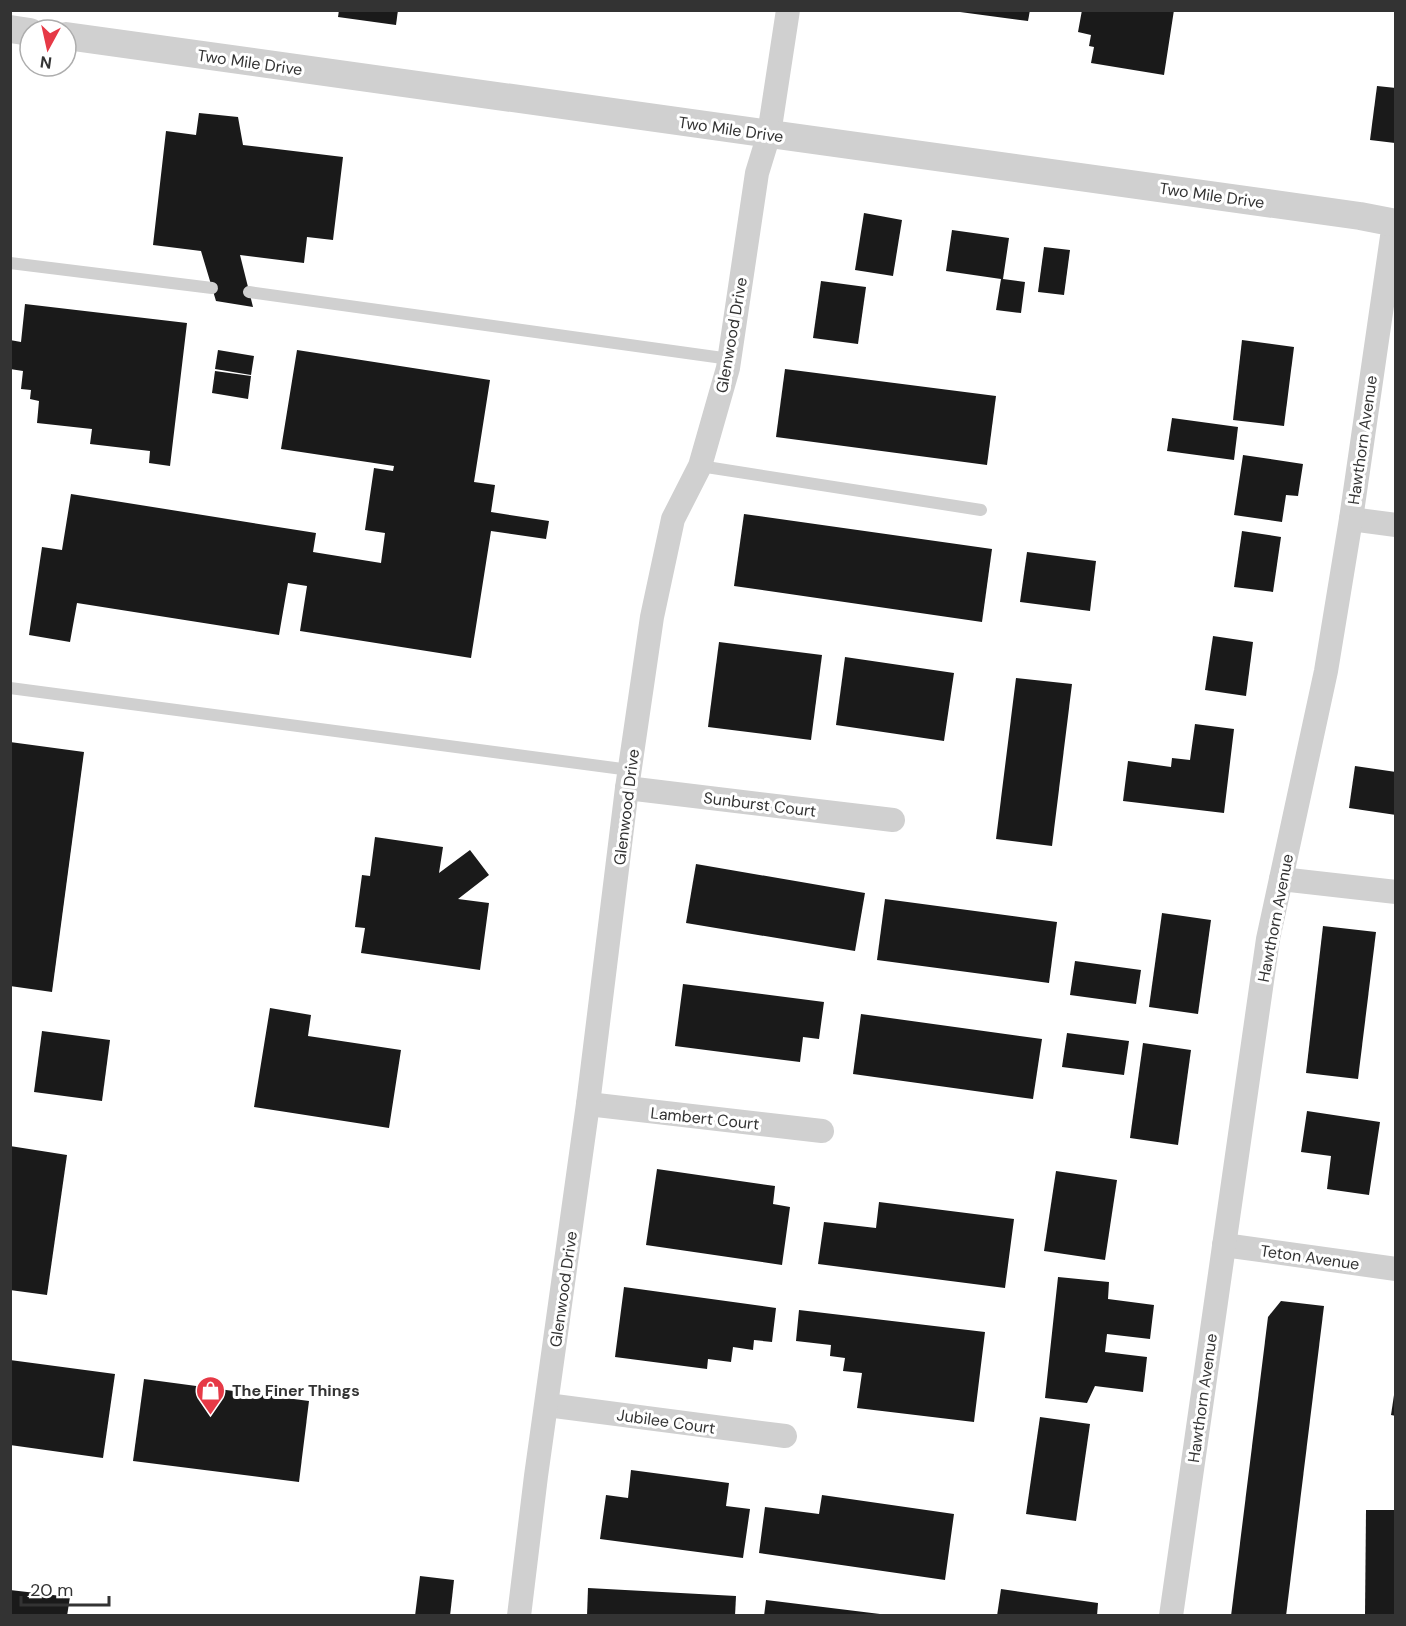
<svg xmlns="http://www.w3.org/2000/svg" width="1406" height="1626" viewBox="0 0 1406 1626" font-family="'DM Sans',sans-serif">
<style>
.building{fill:#1a1a1a}
.lines{fill:none;stroke-linecap:round;stroke-linejoin:round}
.service{stroke:#d0d0d0;stroke-width:12}
.minor{stroke:#d0d0d0;stroke-width:24}
.tertiary{stroke:#d0d0d0;stroke-width:28}
.labels{text-anchor:middle;stroke-width:6;stroke-linejoin:round;paint-order:stroke}
.street-label{font-size:16px;fill:#333;stroke:#fff}
.poi-label{font-size:16px;font-weight:bold;fill:#333;stroke:#fff;text-anchor:start}
</style>
<rect width="100%" height="100%" fill="#fff"/>
<g class="building">
<path d="M339,10H398L396,25L338,17Z"/>
<path d="M960,10H1030L1028,21L960,12Z"/>
<path d="M1082,10H1174L1164,75L1091,63L1094,47L1089,46L1091,35L1078,32Z"/>
<path d="M1377,86L1396,88L1395,143L1370,140Z"/>
<path d="M199,113L238,117L243,145L343,157L333,240L307,237L304,263L240,255L253,307L216,301L201,251L153,245L166,131L196,135Z"/>
<path d="M864,213L902,220L893,276L855,270Z"/>
<path d="M952,230L1009,238L1003,279L1025,282L1021,313L996,310L1001,279L946,271Z"/>
<path d="M1044,247L1070,250L1064,295L1038,292Z"/>
<path d="M821,281L866,287L858,344L813,338Z"/>
<path d="M25,304L187,323L170,466L149,463L150,451L90,444L92,429L37,423L39,401L30,399L31,390L21,389L23,371L10,369V340L21,342Z"/>
<path d="M1242,340L1294,347L1284,426L1233,420Z"/>
<path d="M218,350L254,356L251,375L215,369Z"/>
<path d="M297,350L490,380L474,482L495,485L491,512L549,521L546,539L491,531L471,658L300,631L307,586L288,583L279,635L77,603L70,642L29,635L42,547L62,550L71,494L316,533L313,552L381,563L385,533L365,530L374,468L393,471L394,466L281,449Z"/>
<path d="M785,369L996,396L987,465L776,437Z"/>
<path d="M215,371L251,376L248,399L212,393Z"/>
<path d="M1172,418L1238,427L1234,460L1167,451Z"/>
<path d="M1243,455L1303,464L1298,496L1286,495L1282,522L1234,515Z"/>
<path d="M744,514L992,549L982,622L734,586Z"/>
<path d="M1242,531L1281,537L1273,592L1234,587Z"/>
<path d="M1027,552L1096,561L1090,611L1020,602Z"/>
<path d="M1213,636L1253,642L1246,696L1205,690Z"/>
<path d="M719,642L822,655L811,740L708,727Z"/>
<path d="M845,657L954,673L944,741L836,725Z"/>
<path d="M1016,678L1072,684L1052,846L996,839Z"/>
<path d="M1195,724L1234,729L1224,813L1123,801L1128,761L1171,767L1172,758L1190,760Z"/>
<path d="M10,742L84,752L52,992L10,986Z"/>
<path d="M1355,766L1396,772V815L1349,808Z"/>
<path d="M375,837L443,847L439,873L470,850L489,875L458,899L489,903L480,970L361,953L365,928L355,927L362,875L370,876Z"/>
<path d="M696,864L865,893L855,951L686,923Z"/>
<path d="M885,899L1057,922L1049,983L877,960Z"/>
<path d="M1162,913L1211,920L1198,1014L1149,1007Z"/>
<path d="M1323,926L1376,932L1358,1079L1306,1073Z"/>
<path d="M1075,961L1141,970L1136,1004L1070,995Z"/>
<path d="M683,984L824,1002L819,1039L803,1037L800,1062L675,1046Z"/>
<path d="M270,1008L311,1015L308,1036L401,1050L389,1128L254,1107Z"/>
<path d="M861,1014L1042,1039L1033,1099L853,1074Z"/>
<path d="M42,1031L110,1040L102,1101L34,1092Z"/>
<path d="M1067,1033L1129,1041L1124,1075L1062,1067Z"/>
<path d="M1143,1043L1191,1050L1178,1145L1130,1138Z"/>
<path d="M1307,1111L1380,1122L1369,1195L1327,1189L1331,1156L1301,1152Z"/>
<path d="M10,1146L67,1155L47,1295L10,1290Z"/>
<path d="M657,1169L775,1186L773,1204L790,1207L782,1265L646,1245Z"/>
<path d="M1056,1171L1117,1180L1105,1260L1044,1251Z"/>
<path d="M879,1202L1014,1219L1005,1288L818,1264L824,1222L876,1228Z"/>
<path d="M1058,1277L1109,1282L1108,1299L1154,1305L1150,1339L1107,1334L1105,1352L1147,1357L1143,1392L1095,1386L1087,1403L1045,1398Z"/>
<path d="M624,1287L776,1308L772,1342L754,1340L753,1350L733,1347L731,1362L708,1359L707,1369L615,1357Z"/>
<path d="M1281,1301L1324,1306L1286,1616H1231L1268,1317Z"/>
<path d="M799,1310L985,1332L974,1422L857,1408L862,1373L843,1371L845,1358L830,1356L831,1345L796,1341Z"/>
<path d="M10,1360L115,1374L103,1458L10,1445Z"/>
<path d="M144,1379L309,1401L299,1482L133,1461Z"/>
<path d="M1394,1395H1396V1416L1391,1415Z"/>
<path d="M1040,1417L1090,1424L1076,1521L1026,1514Z"/>
<path d="M631,1470L729,1483L726,1506L750,1509L743,1558L600,1539L606,1495L628,1498Z"/>
<path d="M822,1495L954,1514L945,1580L759,1553L765,1507L819,1514Z"/>
<path d="M1366,1510H1396V1616H1365Z"/>
<path d="M420,1576L454,1580L450,1616H415Z"/>
<path d="M588,1588L736,1596L735,1616H587Z"/>
<path d="M1001,1589L1098,1603L1097,1616H997Z"/>
<path d="M10,1590L70,1597L67,1616H10Z"/>
<path d="M766,1600L880,1614V1616H764Z"/>
</g>
<g class="lines">
<g class="service">
<path d="M10,263L212,288"/>
<path d="M249,292L730,359"/>
<path d="M700,466L981,510"/>
<path d="M10,688L630,770"/>
</g>
<g class="minor">
<path d="M1351,519L1396,525"/>
<path d="M627,788L893,820"/>
<path d="M1281,879L1396,892"/>
<path d="M588,1104L822,1131"/>
<path d="M1224,1245L1396,1269"/>
<path d="M547,1405L785,1436"/>
<path d="M519,1616L536,1476L588,1104L627,788L652,617L673,519L700,466L728,368L757,173L769,134L788,10"/>
<path d="M1171,1616L1268,939L1326,671L1351,519L1394,223"/>
</g>
<g class="tertiary">
<path d="M10,29L30,32"/>
<path d="M66,36L1360,216L1396,223"/>
</g>
</g>
<defs>
<symbol id="shop-pin" viewBox="-11 -11 22 30"><path d="M0 17L-7.5 6A9.5 9.5 0 1 1 7.5 6Z" fill="#e63946" stroke="#fff"/><path d="M-5-2.5h2.3a2.7 3.5 0 0 1 5.4 0H5L5.5 6h-11ZM-1.5-2.5h3a1.5 2.3 0 0 0-3 0Z" fill="#fff"/></symbol>
</defs>
<g fill-rule="evenodd">
<use href="#shop-pin" x="194" y="1374" width="33" height="45"/>
</g>
<g class="labels">
<g class="street-label">
<text transform="translate(250 62) rotate(8)" y="6">Two Mile Drive</text>
<text transform="translate(731 129) rotate(8)" y="6">Two Mile Drive</text>
<text transform="translate(1212 195) rotate(8)" y="6">Two Mile Drive</text>
<text transform="translate(731 335) rotate(-80)" y="6">Glenwood Drive</text>
<text transform="translate(1362 440) rotate(-82)" y="6">Hawthorn Avenue</text>
<text transform="translate(760 804) rotate(7)" y="6">Sunburst Court</text>
<text transform="translate(626 807) rotate(-83)" y="6">Glenwood Drive</text>
<text transform="translate(1275 918) rotate(-79)" y="6">Hawthorn Avenue</text>
<text transform="translate(705 1118) rotate(6)" y="6">Lambert Court</text>
<text transform="translate(1310 1257) rotate(8)" y="6">Teton Avenue</text>
<text transform="translate(563 1289) rotate(-82)" y="6">Glenwood Drive</text>
<text transform="translate(1202 1398) rotate(-82)" y="6">Hawthorn Avenue</text>
<text transform="translate(666 1421) rotate(8)" y="6">Jubilee Court</text>
</g>
<g class="poi-label">
<text x="232" y="1396">The Finer Things</text>
</g>
</g>
<rect width="1406" height="1626" fill="none" stroke="#333333" stroke-width="24"/>
<g transform="translate(48 48) rotate(188)"><circle r="28" fill="#ffffff" stroke="#adadad" stroke-width="1.5"/>
<path d="M0-4.5L10 22L0 15L-10 22Z" fill="#e63946"/>
<text y="-9" font-size="16" font-weight="bold" text-anchor="middle" fill="#333333">N</text>
</g>
<path d="M21 1596v9h88v-9" fill="none" stroke="#333333" stroke-width="3"/>
<text x="30" y="1596" font-size="18" fill="#333333" stroke="#ffffff" stroke-width="4.5" paint-order="stroke">20 m</text>
</svg>
